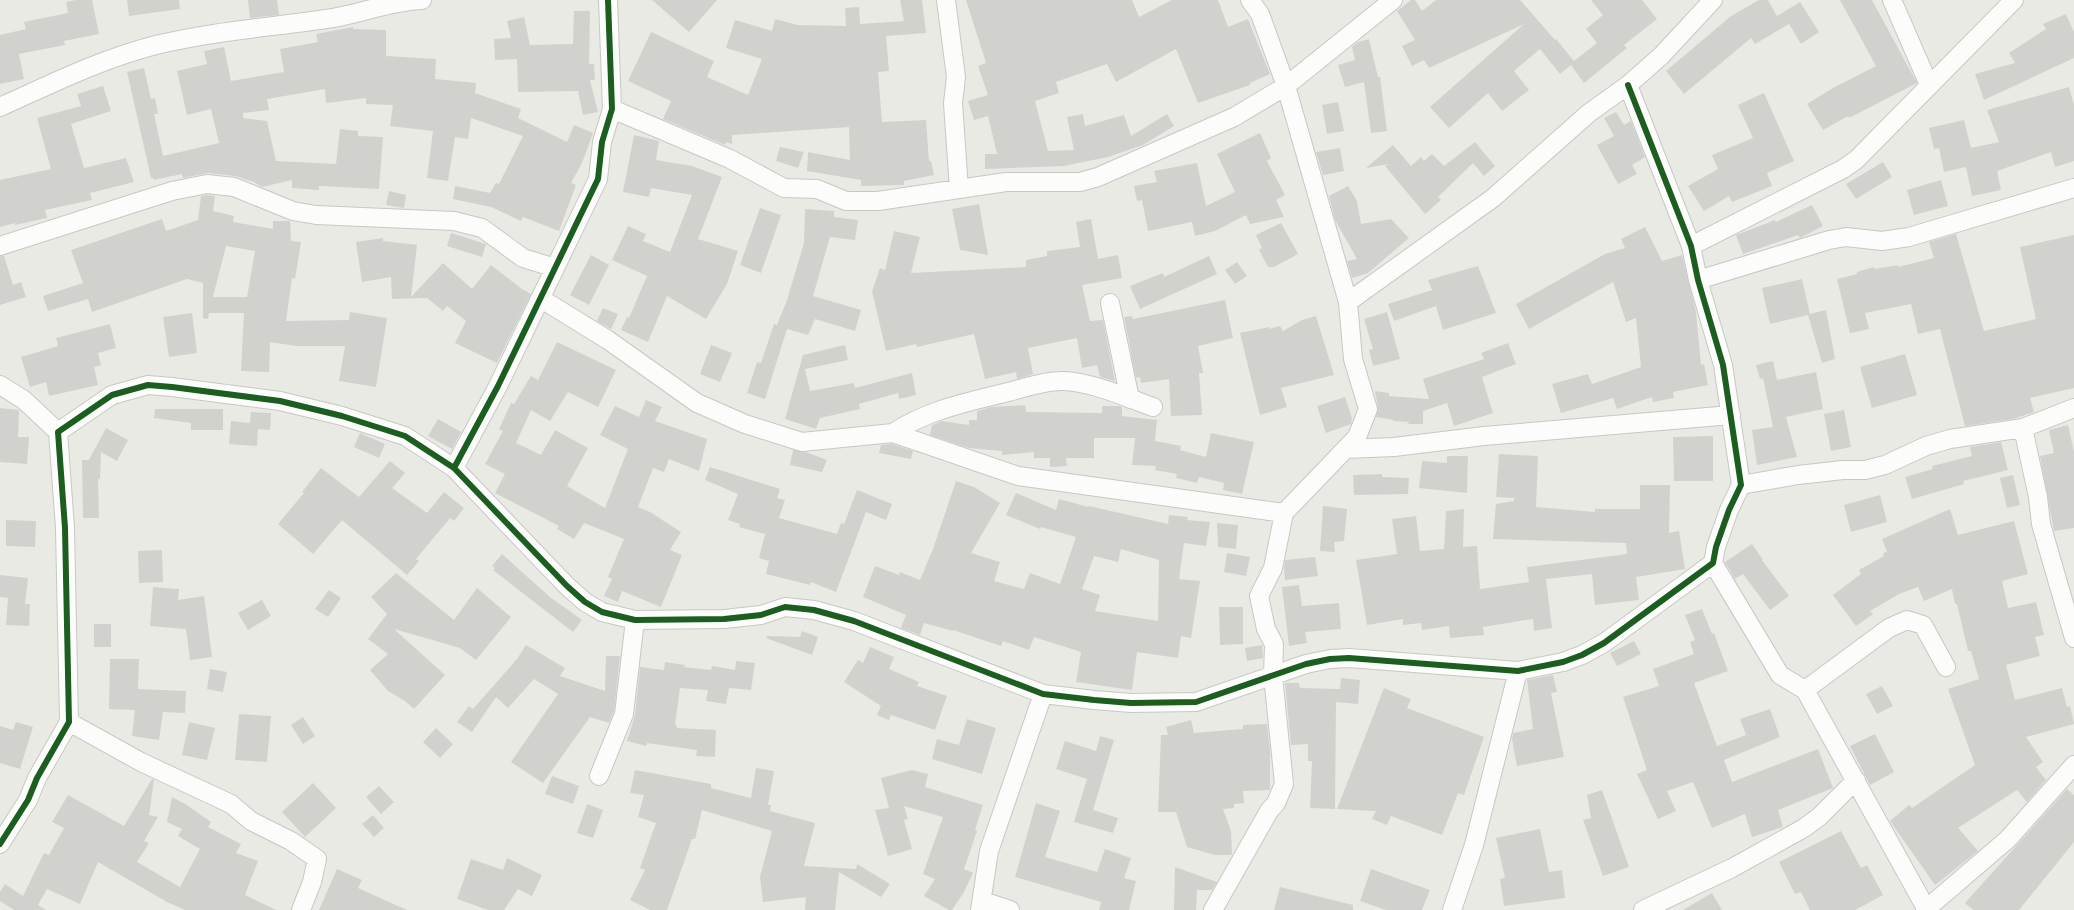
<svg xmlns="http://www.w3.org/2000/svg" width="2074" height="910" viewBox="0 0 2074 910" font-family="Karla,sans-serif">
<style>
.building{fill:#d1d1ce;fill-rule:evenodd}
.lines{fill:none;stroke-linecap:round;stroke-linejoin:round}
.street-casing{stroke:#c7c7c5;stroke-width:20}
.street{stroke:#fcfcfb;stroke-width:18}
.cycleway-casing{stroke:#fff;stroke-width:9}
.cycleway{stroke:#1b5e20;stroke-width:6}
</style>
<rect width="100%" height="100%" fill="#eaeae5"/>
<!-- building -->
<path class="building" d="M76,0H92L99,34L64,41L65,45L19,54L24,79L0,84V35L26,29L24,22L68,13L66,2Z
M127,0H179L180,9L129,16Z
M248,0H277L279,15L250,18Z
M652,0H717L689,32Z
M900,0H922L926,33L886,36L889,71L878,72L882,122L926,120L929,161H931L934,175L904,181V185L861,186V180L807,171L808,152L850,160L849,127L732,135V144L726,142L725,145L663,119L671,101L628,81L651,32L714,61L707,77L748,95L762,59L726,48L735,20L772,31L775,19L798,25L846,26L845,8L859,7L860,24L904,21Z
M966,0H1132L1139,17L1172,0H1218L1228,27L1248,19L1270,74L1250,83V85L1198,103L1176,49L1116,82L1107,64L1056,82L1059,93L1035,101L1048,151L1074,150L1067,117L1083,114L1085,126L1124,115L1131,136L1167,114L1174,126L1143,145L1108,157L1064,166L985,169V154H997L988,116L974,120L968,101L988,95L978,66L986,63Z
M1411,0H1415L1422,11L1436,0H1520L1555,40L1556,39L1574,61L1597,43L1586,29L1603,15L1591,0H1642L1657,19L1624,45L1627,48L1584,83L1571,65L1560,74L1540,49L1514,71L1529,90L1502,111L1488,93L1449,128L1430,107L1524,24L1429,68L1424,60L1412,66L1402,46L1415,40L1397,11Z
M1759,0H1768L1777,16L1800,2L1819,32L1801,44L1789,24L1755,44L1751,38L1684,94L1666,71L1731,16Z
M1840,0H1872L1917,83L1849,118L1848,116L1823,130L1807,104L1833,88L1876,66Z
M574,11H590L589,64H594L595,80H590L598,112L583,115L578,91L518,92L517,59L495,60L494,39L511,38L507,21L524,17L530,45L573,44Z
M2066,14L2074,32V58L1984,100L1975,74L2015,63L2009,53L2046,29L2043,24Z
M353,27V29L386,30V56L436,59L435,79L476,83L475,93L521,109L518,118L567,142L574,125L593,133L582,163L571,183L576,185L559,231L523,217L521,221L491,207L453,199L455,186L490,193L496,183L499,184L523,136L471,118L468,139L455,137L448,181L427,178L433,131L390,126L393,105L366,104V98L326,103L325,89L267,99L269,110L243,113V118L267,121L276,161L336,164L340,129L358,131V136L383,137L379,189L319,186V190L292,188V180L262,187L254,182L235,176L208,173L183,178L182,174L154,180L153,178H151L127,72L144,68L151,99L155,98L158,114H154L163,156L219,143L211,109L187,115L177,71L207,64L204,51L224,47L231,81L284,72L280,49L318,42L316,34Z
M1369,39L1378,77H1380L1387,131L1371,133L1364,82L1345,87L1338,65L1355,60L1352,47L1358,42Z
M103,86L111,111L71,124L84,168L126,158L134,182L90,193L92,200L45,210L47,218L15,225V223L0,227V180L51,169L37,118L81,106L77,94Z
M2069,87L2074,105V161L2055,167L2051,152L1997,171L2001,190L1972,196L1966,167L1944,172L1939,148L1934,149L1929,128L1964,120L1971,148L1999,142L1987,110Z
M1764,93L1794,161L1767,173L1772,186L1732,202L1729,196L1704,211L1688,186L1718,169L1712,155L1753,138L1738,105Z
M1338,102L1344,131L1327,134L1322,105Z
M1616,112L1624,125L1631,121L1645,157L1632,165L1637,174L1618,184L1597,145L1614,136L1604,118Z
M1260,133L1271,158L1267,161L1285,195L1276,200L1284,217L1250,224L1246,215L1215,231L1195,236L1192,222L1148,231L1142,200L1137,201L1134,186L1157,182L1154,171L1197,163L1206,206L1235,192L1217,154Z
M634,135L659,141L656,160L692,166L722,177L698,239L738,251L727,284L706,319L667,296L648,342L621,330L627,317L629,318L647,276L612,260L628,226L646,234L643,241L670,252L692,195L651,188L649,197L623,192Z
M1475,142L1495,166L1484,176L1473,163L1438,197L1441,200L1425,214L1385,166L1389,164L1366,168L1393,145L1411,166L1421,157L1424,161L1432,154L1444,166Z
M780,147L804,152L798,168L776,161Z
M1340,148L1344,171L1323,175L1316,152Z
M1883,162L1892,177L1856,199L1846,184Z
M1941,180L1948,206L1914,215L1907,190Z
M1348,186L1357,201L1361,224L1391,219L1409,238L1368,273L1352,278L1347,261L1357,259L1335,220L1329,196Z
M389,191L406,195L404,208L386,205Z
M207,195L215,196L213,211L234,216L233,222L273,229V221H290L291,241L301,242L295,279L292,278L286,321L349,320L350,312L387,318L376,387L339,381L345,346H296L270,342L269,372L241,371L244,313H209L208,319L203,318V283L187,279L92,312L88,299L48,311L43,296L83,283L71,250L162,219L166,231L198,220L201,196ZM226,246L255,251L247,297H213Z
M979,204L988,255L960,250L952,209Z
M1812,205L1823,226L1800,238L1798,235L1743,254L1736,235L1775,220L1776,222Z
M760,208L781,215L761,273L740,265Z
M805,209L834,211V217L858,220L855,240L830,237L813,296L861,310L855,331L815,319L808,335L787,329L765,399L747,393L757,362L761,363L774,324L777,325L787,300L804,243Z
M1091,219L1098,259L1118,255L1122,278L1082,285L1090,321L1103,320L1115,381L1100,377L1097,365L1082,368L1077,338L1028,348L1033,374L1017,379L1016,372L985,379L974,334L917,347L916,344L886,351L872,291L880,268L885,270L894,231L920,237L911,273L1026,267V260L1047,256V251L1080,247L1076,222Z
M1281,223L1298,254L1274,267H1268L1259,250L1262,248L1256,235Z
M1645,227L1662,261L1682,255L1696,312L1701,365L1704,364L1708,385L1673,392L1674,398L1653,402L1652,397L1617,409L1613,398L1561,413L1552,384L1588,374L1592,384L1641,367L1636,318L1626,322L1613,282L1529,329L1516,304L1605,254L1625,248L1621,239Z
M451,233L486,244L482,257L447,246Z
M1956,234L1984,331L2036,319L2020,247L2074,235V388L2030,398L2034,412L2013,419L1965,426L1940,329L1918,334L1911,304L1865,313L1869,329L1850,333L1837,279L1857,274V272L1874,267V269L1898,265V267L1934,258L1929,242Z
M383,238V241L417,245L411,297L443,263L472,289L491,265L522,289L531,294L497,363L455,343L466,321L447,306L443,311L427,298L392,299L391,277L362,282L356,242Z
M591,255L609,265L589,305L570,295Z
M0,256H4L13,285L21,282L26,297L0,305Z
M1209,256L1217,274L1140,309L1130,286L1163,273L1164,277Z
M1237,262L1247,276L1235,284L1225,270Z
M1478,266L1496,313L1443,330L1436,306L1394,321L1388,304L1432,290L1428,280Z
M1802,279L1810,314L1826,310L1835,359L1822,363L1808,315L1770,324L1762,288Z
M1225,300L1233,338L1198,346L1203,373H1199L1202,415L1171,416L1169,379L1141,383L1140,377L1136,378L1124,317L1132,316L1133,319Z
M603,308L618,314L611,329L597,321Z
M1387,312L1400,359L1373,366L1369,350L1373,349L1364,319Z
M192,313L197,353L169,357L163,317Z
M1316,316L1334,375L1281,388L1287,407L1260,415L1240,333L1269,327V329L1280,326L1283,331L1302,320Z
M110,324L116,348L98,353L101,365L94,367L98,385L49,396L46,382L30,387L21,357L58,346L56,338Z
M557,342L616,370L598,407L568,392L550,421L531,410L516,443L541,455L555,430L588,448L567,486L605,508L628,449L600,435L615,406L639,417L646,400L662,407L655,421L707,439L699,471L669,459L664,472L653,468L638,507L650,512L681,532L670,550L682,555L661,607L622,591L618,602L604,596L612,579L608,577L624,539L584,523L574,539L557,529L559,526L495,493L505,474L485,464L503,431L499,429L511,403L514,404L531,376L538,380Z
M1508,343L1516,364L1482,377L1493,413L1454,426L1447,403L1423,411V424H1408L1409,422L1393,421V420L1376,417L1378,407L1375,391L1389,393V396L1429,399L1423,379L1484,359L1481,353Z
M711,345L732,353L720,382L700,374Z
M845,345L848,360L805,369L810,391L854,383L855,388L912,373L916,395L899,399L898,393L859,404L860,409L820,418L816,429L785,419L803,355Z
M1905,354L1917,395L1872,408L1860,367Z
M1773,361L1777,380L1816,372L1823,409L1786,417L1797,457L1757,465L1752,430L1773,427L1763,378L1760,379L1756,365Z
M1345,397L1352,418L1351,424L1326,433L1317,406Z
M1025,405L1026,412L1102,413V406H1120L1122,407V416L1157,420L1155,441L1181,446L1180,450L1206,457L1211,433L1254,442L1242,494L1223,490L1224,483L1199,477L1197,483L1176,478L1177,474L1155,470L1156,466L1132,465L1135,438H1094V458H1066L1067,466L1050,467V458H1034V452L1002,455V451L969,448L930,435L932,425L942,421L969,425V420H977V411L991,407Z
M0,408L19,410L18,437H29L27,464L0,462Z
M155,409H223V430H191V423L154,418Z
M1844,410L1851,447L1831,451L1824,414Z
M251,412L271,413L270,430L258,429L257,446L229,444L231,421L250,423Z
M438,419L461,432L452,449L428,436Z
M2068,425L2074,452V528L2054,531L2040,456L2054,453L2049,430Z
M106,428L128,440L117,461L101,452L100,479H98L99,518H83L82,460H89Z
M360,433L385,444L379,458L354,447Z
M1713,436V481H1674L1673,437Z
M2001,442L2008,470L1963,481L1964,484L1912,499L1905,477L1933,469L1932,466L1972,456L1970,447Z
M892,444L913,451L911,459L879,453L881,445Z
M793,450L806,452L827,460L822,472L790,465Z
M1499,454L1538,456L1536,507L1595,512V509H1640V485H1670L1669,533L1679,531L1685,569L1636,577L1639,600L1595,605L1592,574L1546,579L1552,628L1534,631L1533,619L1483,627L1484,635L1450,638L1449,626L1422,630L1421,623L1403,625V619L1367,625L1356,560L1397,554L1392,519L1416,516L1420,551L1444,549L1446,511L1464,509L1463,547L1477,546L1480,589L1529,582L1527,567L1627,554L1626,543L1493,539L1496,504L1514,501V498L1496,497Z
M1447,456H1468L1467,493L1419,488L1422,461L1447,463Z
M390,461L405,473L392,488L427,513L444,492L464,508L454,521L450,518L416,559L419,561L407,575L342,520L313,554L278,524L304,493L302,492L321,468L359,497Z
M710,467L780,489L777,498L785,500L779,518L837,534L841,523L844,524L857,490L892,504L886,520L866,512L836,592L811,582L810,585L766,574L769,561L759,558L765,534L739,527L740,524L728,520L738,494L705,480Z
M1382,474V477L1409,478L1408,494L1354,495L1353,475Z
M2013,475L2020,505L2007,508L2000,478Z
M956,481L974,487L1000,503L971,553L1000,562L994,581L1024,589L1030,573L1060,584L1076,537L1041,527L1040,529L1006,515L1016,493L1056,510L1059,499L1088,507L1089,506L1168,524L1169,515L1188,517L1187,520L1210,522L1206,546L1184,543L1179,579L1200,581L1191,638L1181,636L1178,658L1137,652L1132,690L1076,682L1081,652L1034,637L1029,650L1003,641L1001,646L953,630V631L924,623L920,635L901,628L906,615L863,597L875,566L899,575L900,572L920,580L933,549ZM1121,549L1159,560L1158,621L1095,611L1100,595L1082,589L1094,556L1118,562Z
M1880,495L1887,522L1851,532L1844,505Z
M1323,506L1347,509L1344,541L1334,542L1335,552L1320,551Z
M1950,509L1958,535L2014,521L2028,574L2002,581L2008,608L2036,602L2044,635L2035,637L2040,656L2006,665L2015,700L2062,688L2067,707L2070,706L2074,724L2026,737L2043,762L2036,767L2046,780L2027,802L2017,790L1958,828L1978,851L1935,885L1890,821L1909,805L1912,808L1975,765L1948,689L1979,679L1971,651H1968L1957,604H1955L1952,589L1924,601L1918,587L1899,594L1870,611L1873,614L1856,626L1833,595L1861,574L1859,570L1884,556L1883,553L1887,552L1882,539Z
M6,520L36,521L35,547L6,546Z
M1217,523L1238,525L1236,549L1218,547Z
M1752,544L1763,560H1762L1789,596L1770,610L1743,574L1735,579L1725,562Z
M162,550L163,582L139,583L138,551Z
M1227,553L1250,557L1246,576L1224,572Z
M502,554L550,597L582,620L573,632L493,570L495,568L492,566Z
M1315,557L1318,576L1285,580L1284,568L1285,560Z
M396,573L454,620L477,588L511,617L476,660L460,648L394,629L445,675L414,709L405,701L388,691L370,670L388,654L368,639L387,614L371,597Z
M0,575L28,578L25,604H30L29,626L6,625L8,598L0,597Z
M1299,585L1302,606L1339,603L1341,629L1305,632L1307,643L1289,646L1282,587Z
M153,587L179,589L178,600L204,596L212,657L190,660L186,629L150,626Z
M329,590L341,598L328,617L315,609Z
M262,600L271,616L248,630L238,613Z
M1219,607H1243V644L1220,645Z
M1702,609L1712,634L1714,633L1728,671L1694,683L1717,746L1746,735L1740,719L1770,709L1780,737L1724,760L1732,782L1818,749L1833,788L1778,810L1783,827L1752,837L1745,814L1712,828L1693,782L1667,791L1676,811L1658,819L1637,774L1647,770L1623,697L1659,686L1653,669L1694,654L1690,642L1695,640L1685,615Z
M94,624H111V647H94Z
M802,631L818,637L812,655L766,638L767,636L800,637Z
M1634,641L1641,654L1617,666L1610,653Z
M526,645L565,668L560,676L605,691L606,656H620L614,711L609,723L590,717L543,783L511,762L558,694L534,679L508,708L496,697L472,732L457,722L469,706L473,709L517,659Z
M1262,645L1263,658L1247,661L1245,648Z
M870,647L894,657L889,669L919,682L917,686L947,696L935,730L891,715L889,720L877,715L881,706L844,682L858,660L863,663Z
M110,659H139L138,689L186,691L185,713L163,712L159,740L132,736L135,710L109,709Z
M736,661L755,663L751,690L729,688L726,704L706,701L708,690L680,688L675,725L677,726V728L716,730L715,757L696,756L697,750L647,743L646,746L627,741L635,715L640,667L664,670L665,662L685,665L684,667L711,670L712,666L735,670Z
M210,669L227,672L223,692L207,689Z
M1553,675L1557,692L1551,693L1564,757L1517,766L1512,739L1513,733L1533,729L1527,680Z
M1341,678L1360,680L1358,704L1336,702L1335,809L1310,808L1312,761H1308V744L1291,745L1285,683H1299L1300,688L1340,689Z
M1882,686L1893,706L1877,714L1866,694Z
M1384,688L1411,699L1407,708L1484,737L1464,795L1458,793L1442,835L1391,816L1387,825L1372,819L1376,811L1337,809Z
M239,714L271,716L267,762L235,760Z
M303,717L315,736L303,744L291,725Z
M967,719L996,728L982,774L932,759L937,739L959,745Z
M1191,720L1194,733L1243,729V725L1267,724L1270,750V790L1243,791L1244,803L1234,804V808L1223,809L1231,831L1232,855H1215L1187,847L1176,812H1158L1161,735H1168L1166,727Z
M16,722L33,727L20,769L0,763V726L13,730Z
M189,722L215,728L207,760L182,755Z
M436,728L453,744L440,758L423,742Z
M1875,734L1894,772L1870,785L1850,746Z
M1100,736L1114,740L1093,810L1118,818L1113,833L1074,822L1087,779L1056,769L1065,741L1096,751Z
M756,768L774,771L768,805H771L770,811L815,823L804,866L856,869L857,864L890,884L881,897L839,872L835,910H805L806,897L763,902L760,877L772,831L702,810L695,839H692L667,910H650L630,900L645,870L640,868L656,823L638,817L644,795L630,793L635,770L711,784V788L751,798Z
M912,770L928,774L925,787L983,805L975,830L977,831L964,869L973,873L964,892L952,910H949L924,896L935,879L923,874L943,817L904,806L908,819L904,820L912,849L888,856L875,810L889,808L881,778Z
M552,776L579,786L573,804L545,794Z
M152,779L154,780L149,815L158,817L144,841L149,843L137,862L180,887L200,849L178,836L182,829L167,822L172,797L187,805L211,822L208,827L241,844L236,853L258,861L245,895L276,910H185L167,902L98,862L80,904L47,889L38,905L46,910H14L0,901V892L5,884L23,896L44,853L49,855L64,828L52,822L68,795L124,826Z
M313,783L336,808L305,837L282,812Z
M379,786L394,802L381,814L366,797Z
M2067,789L2074,795V842L2019,910H1973L1965,903Z
M1602,790L1629,867L1603,876L1583,820L1591,818L1587,795Z
M1036,803L1060,811L1045,857L1097,872L1105,849L1131,858L1124,878L1136,881L1129,910H1099L1101,902L1015,877Z
M587,804L603,810L593,838L577,833Z
M373,815L384,828L374,837L362,824Z
M1540,829L1549,872L1562,870L1565,898L1504,906L1500,879L1505,878L1496,838Z
M1841,831L1861,868L1867,865L1883,895L1855,910H1810L1801,892L1795,894L1779,862Z
M507,858L542,875L532,896L518,889L504,910H488L457,899L471,859L503,870Z
M1175,867L1217,882L1212,890H1197L1196,910H1174Z
M337,869L362,880L358,888L407,910H319Z
M1371,869L1430,890L1422,910H1386L1360,901Z
M1280,887L1353,905V910H1274Z
M1712,893L1722,910H1683Z"/>
<g class="lines">
<!-- street casing -->
<g class="street-casing">
<path id="street" d="M946,0L956,77L953,103L959,189
M1892,0L1929,85
M0,107C51,84 101,59 156,45C213,31 274,27 333,18C363,13 391,1 422,0
M612,109L730,159L784,188L817,189L846,201H878L1006,182H1080L1098,177L1234,117L1286,86L1393,0
M0,246L172,191L207,184L234,187L293,211L316,215L454,221L482,228L523,258L555,268
M1691,246L1843,169L1856,160L2014,0
M1698,280L1829,240L1846,237L1882,241L1909,237L2074,188
M539,300L548,303L608,340L697,403L745,424L802,442L893,433L1018,476L1284,513
M1348,302L1493,198L1589,113L1628,85L1661,56L1713,0
M1110,303L1130,399
M0,385L24,400L58,432
M2023,428L2038,497L2041,524L2074,638
M893,433C927,410 968,402 1008,392C1025,388 1043,381 1061,381C1086,380 1129,398 1153,407
M1345,449L1394,447L1484,436L1731,415
M454,468L567,586L585,602L602,612L635,620L724,619L761,615L785,607L814,610L854,621L1043,694L1094,700L1131,703L1196,702L1306,664L1330,659L1349,658L1518,671L1563,662L1582,655L1604,643L1713,563L1716,547L1729,510L1741,485L1723,365L1698,280L1691,246L1628,85
M1741,485L1798,475L1843,470H1865L1885,465L1926,446L1950,439L2023,428L2074,408
M1713,563L1780,675L1805,690L1927,910
M1805,690L1889,628L1907,620L1923,625L1946,667
M69,722L141,762L231,804L251,821L291,841L317,859L312,882L301,910
M599,776L624,714L635,620
M0,844L28,800L37,778L69,722L65,528L58,432L112,395L148,385L172,387L280,401L342,416L405,436L454,468L498,386L598,179L602,142L612,109L608,0
M983,901L1010,910
M980,910L989,851L1043,694
M1213,910L1269,811L1276,803L1284,784L1273,676L1274,644L1266,629L1259,596L1273,568L1284,513L1357,437L1368,409L1353,359L1348,302L1286,86L1260,14L1250,0
M1452,910L1474,845L1518,671
M1643,910L1732,868L1804,828L1819,817L1856,780
M1925,910L2008,839L2074,765"/>
</g>
<!-- street -->
<use href="#street" class="street"/>
<!-- cycleway casing -->
<g class="cycleway-casing">
<path id="cycleway" d="M454,468L567,586L585,602L602,612L635,620L724,619L761,615L785,607L814,610L854,621L1043,694L1094,700L1131,703L1196,702L1306,664L1330,659L1349,658L1518,671L1563,662L1582,655L1604,643L1713,563L1716,547L1729,510L1741,485L1723,365L1698,280L1691,246L1628,85
M0,844L28,800L37,778L69,722L65,528L58,432L112,395L148,385L172,387L280,401L342,416L405,436L454,468L498,386L598,179L602,142L612,109L608,0"/>
</g>
<!-- cycleway -->
<use href="#cycleway" class="cycleway"/>
</g>
</svg>
